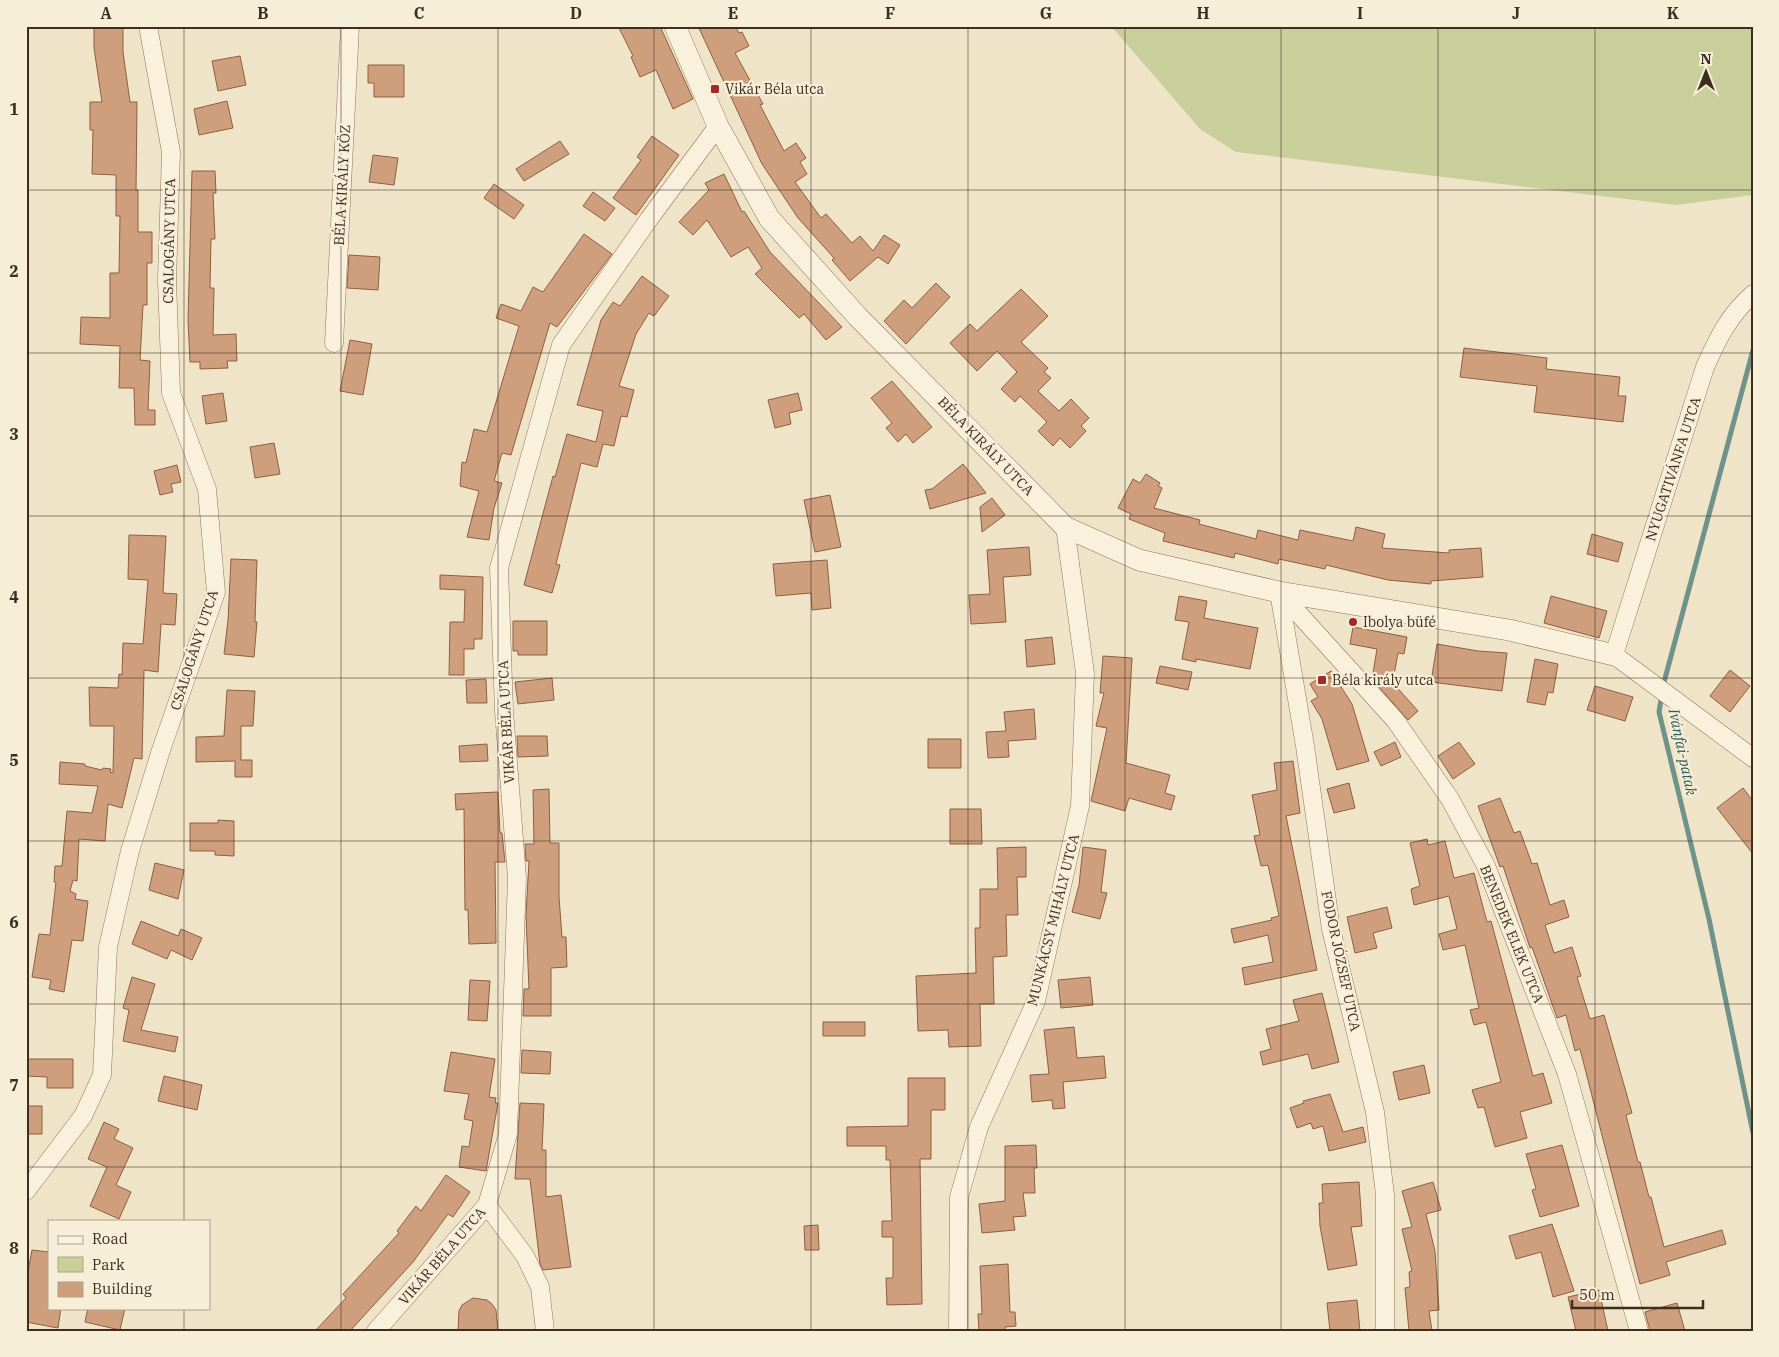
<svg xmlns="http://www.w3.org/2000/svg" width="1779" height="1357" viewBox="0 0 1779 1357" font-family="'IBM Plex Serif',serif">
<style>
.green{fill:#c9cf9b}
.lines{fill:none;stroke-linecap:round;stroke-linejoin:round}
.stream{stroke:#6f938a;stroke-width:5}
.building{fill:#cf9f7d;stroke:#8d5f41}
.minor-casing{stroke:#8d765c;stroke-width:19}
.tertiary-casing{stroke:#8d765c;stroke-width:22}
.minor{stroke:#faf1dc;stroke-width:18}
.tertiary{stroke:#faf1dc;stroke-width:21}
.grid{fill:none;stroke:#3d2e20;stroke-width:1;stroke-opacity:0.55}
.poi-dot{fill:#9e2a2b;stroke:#f7eed8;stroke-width:2}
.labels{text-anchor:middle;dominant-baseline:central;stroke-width:4.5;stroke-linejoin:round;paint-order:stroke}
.poi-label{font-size:14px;fill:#3d2e20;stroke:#f7eed8;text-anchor:start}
.street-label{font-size:14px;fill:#3d2e20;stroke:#f7eed8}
.water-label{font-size:15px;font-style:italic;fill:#2f5d5a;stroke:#f7eed8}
.neatline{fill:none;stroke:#3d2e20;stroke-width:2}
.grid-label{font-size:16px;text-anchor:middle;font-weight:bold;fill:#3d2e20}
</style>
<rect width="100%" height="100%" fill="#f0e4c8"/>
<!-- green -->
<path class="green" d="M1111,26H1753V195L1676,205L1236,152L1200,129Z"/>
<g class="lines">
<!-- stream -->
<path class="stream" d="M1663,686L1753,350
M1662,694L1659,712L1709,919L1753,1133"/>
</g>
<!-- building -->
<path class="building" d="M94,26H123V52L130,102H137L136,190H138V232H152V263H147V305H143L140,360L150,361L148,410H155V425H135L134,388H119L120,346L80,344L81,317L110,318V273H119L120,216H116V175L92,174L93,130H90V102H102L94,48Z
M618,26H660L693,99L673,109L656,70L640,77L631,57L633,56Z
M698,26H735L739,33L742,32L749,46L735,53L763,104L760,105L784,151L796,143L806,158L800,162L807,174L795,182L821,218L826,214L852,243L860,236L873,251L884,235L900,245L888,264L878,257L850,281L832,260L834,258L798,218L762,164Z
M240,56L246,85L218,91L212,61Z
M368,65H404V97H374V83H368Z
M227,101L233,128L199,135L194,109Z
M652,136L679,155L636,215L613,198L641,160L637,157Z
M560,141L569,154L524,181L516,169Z
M373,155L398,158L394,185L369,182Z
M192,171H215L216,193H213L215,239H211L210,288H214L213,335L236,334L237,361H227L228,368L200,369V362H190L188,320Z
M724,174L742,212L744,211L770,252L842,327L826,340L804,314L799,318L755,274L762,268L748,247L731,257L707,220L693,235L679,222L709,190L705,183Z
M494,184L524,205L514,219L484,198Z
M593,192L615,208L605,221L583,206Z
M584,234L612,254L557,327L550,323L511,455L502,453L494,481L502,483L494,508L489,540L467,537L479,491L460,486L462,462L466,463L474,429L487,432L519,326L496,318L501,304L521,311L533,287L543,292Z
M349,255L380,257L378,290L347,288Z
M642,276L669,296L654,316L649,313L636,334L619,386L634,390L627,417L621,416L614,446L603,444L597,467L581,463L556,564L560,565L552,593L524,585L553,476L555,477L567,434L596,442L603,411L577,405L601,320L613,302L620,306Z
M936,283L950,297L906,344L884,321L904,300L912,308Z
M1021,289L1048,316L1021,342L1048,368L1044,372L1051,378L1038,391L1059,411L1071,399L1089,418L1081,426L1086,431L1070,448L1060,438L1053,446L1038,431L1047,422L1020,396L1015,402L1001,389L1017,372L997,351L977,371L950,343L970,324L977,331Z
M350,340L372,344L363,395L340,391Z
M1464,348L1547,358L1546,369L1620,377L1618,396H1626L1623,422L1534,412L1537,386L1460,377Z
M892,381L932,427L913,443L906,434L898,442L886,428L892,423L871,398Z
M223,393L227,421L206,424L202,396Z
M798,393L802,410L789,413L791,424L775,428L768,400Z
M274,443L280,474L255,478L250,447Z
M963,464L986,493L930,509L925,490L932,489Z
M177,465L181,482L171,484L173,492L160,495L154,471Z
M1146,474L1160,483L1158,486L1162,488L1154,508L1200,520L1199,524L1256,539L1258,530L1298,540L1300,530L1353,541L1356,527L1385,534L1382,548L1449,553V550L1481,548L1483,577L1431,581V584L1388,580L1326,565L1325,569L1279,559L1278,564L1235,553L1234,558L1163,541L1165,533L1129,519L1131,514L1118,508L1133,479L1140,483Z
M830,495L841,547L815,552L804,500Z
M992,498L1005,515L982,532L980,507Z
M1592,534L1623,543L1618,562L1587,554Z
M129,535L166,536L163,593L177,594L175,625L161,624L158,672L144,670L142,759L134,758L122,808L108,804L105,841L79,839L77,881L73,880L70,891L76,894L75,899L88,901L83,941L72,940L64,992L49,989L51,980L32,977L39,934L50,935L56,882H54L55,866H62L67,811L92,813L98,786L59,784L60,762L85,764V766L102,770L103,768L111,769L110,772L113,773L114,726H90L89,687L118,688L119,674L122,675L123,643L143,644L148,580L128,579Z
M1029,547L1031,575L1003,577L1006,622L971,624L969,595L990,594L987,550Z
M231,559L257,560L255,622H257L254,657L224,654L228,620Z
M827,560L831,608L812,610L811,593L776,596L773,564Z
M440,575L483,577L482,639H474V649H464V675H449L450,622H464L465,590L440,589Z
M1179,596L1207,601L1204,618L1258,628L1250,669L1196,659V662L1182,659L1189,622L1175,620Z
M1551,596L1607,611L1599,638L1544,623Z
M513,621H547V655H518V651H513Z
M1353,627L1407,637L1404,654L1398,653L1394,675L1385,674L1418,711L1408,720L1372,679L1377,649L1350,644Z
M1052,637L1055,664L1027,667L1025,640Z
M1437,644L1478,651L1507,653L1502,691L1431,682Z
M1103,656L1132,658L1126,763L1170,775L1165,793L1175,796L1171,810L1129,798L1125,811L1091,801L1107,728L1096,726L1104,693H1100Z
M1535,659L1558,664L1553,693L1548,692L1545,705L1527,702Z
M1160,666L1192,672L1188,690L1156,683Z
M1730,670L1750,686L1730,712L1710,696Z
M1331,671L1352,704L1369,761L1337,770L1322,719L1311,701L1318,697L1310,684Z
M552,678L554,700L518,704L515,682Z
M486,679L487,703H467L466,680Z
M1595,686L1633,697L1625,721L1587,710Z
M227,690L255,691L253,726H241V760H252V777H235V761L196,762V737L224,736Z
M1034,709L1036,739L1008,741L1009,757L988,758L986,732L1006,731L1004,712Z
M517,736H547L548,756L518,757Z
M928,739H961V768H928Z
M1395,742L1401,757L1381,766L1374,752Z
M1459,742L1475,764L1453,779L1438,756Z
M487,744L488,761L460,762L459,746Z
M1293,761L1300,813L1286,816L1317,970L1245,985L1242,968L1273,962L1268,935L1234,943L1231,929L1272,920L1271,918L1279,916L1268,865L1261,866L1254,836L1260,835L1252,795L1277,790L1274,763Z
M1349,783L1355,808L1334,813L1327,789Z
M1743,788L1753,801V854L1717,808Z
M549,789L550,843H559V897L562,937H566L567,967L551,968V1016H523L524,989H529L526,915L529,861H526L525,844H534L533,790Z
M498,792L500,833H502L505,862H495L496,943L469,944L468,910H465L464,809L456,810L455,794Z
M1500,798L1514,833L1520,831L1532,864L1537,863L1550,905L1564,900L1569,917L1545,925L1554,953L1572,947L1581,976L1577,977L1590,1019L1604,1015L1632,1113L1626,1115L1638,1162H1640L1649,1197H1651L1664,1247L1722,1230L1726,1244L1666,1262L1670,1275L1640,1284L1580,1049L1575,1051L1566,1015L1557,1018L1532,947L1530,948L1503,866L1500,867L1478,806Z
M950,809H981L982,844H950Z
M218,820L234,821V856L215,855V851H190V823H218Z
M1427,839L1428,845L1445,841L1454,878L1474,873L1487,922L1491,921L1533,1076L1543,1073L1552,1103L1520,1112L1527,1138L1495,1147L1484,1107L1478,1108L1472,1090L1501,1082L1486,1022L1474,1025L1470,1010L1479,1008L1465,945L1443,950L1439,934L1457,929L1449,896L1414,905L1411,889L1420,886L1410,843Z
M1026,847V877H1017L1018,915H1006L1007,956L993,957L994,1004H980L981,1046L949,1047L948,1030L918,1031L916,976L976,973L975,928H980V889H998L997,848Z
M1083,847L1106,850L1101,892L1107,893L1100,919L1072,912L1079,885Z
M155,863L184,870L178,899L149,890Z
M1387,907L1392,928L1373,933L1377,948L1355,953L1347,917Z
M141,921L178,936L181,929L202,938L192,960L171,950L167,959L132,944Z
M132,977L155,984L141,1030L178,1037L175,1052L123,1041L129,1010L123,1008Z
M1090,977L1093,1005L1061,1008L1058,980Z
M470,980L490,981L487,1021L468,1020Z
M1322,993L1339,1062L1312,1069L1308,1054L1263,1065L1260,1052L1271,1049L1266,1029L1299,1021L1293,1000Z
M823,1022H865V1036H823Z
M1074,1027L1077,1058L1104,1056L1106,1078L1063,1082L1065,1108L1053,1109L1052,1100L1032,1102L1030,1075L1049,1074L1044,1030Z
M522,1050L551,1052L550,1074L521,1073Z
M451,1052L495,1059L489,1097L496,1098L495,1103H498L486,1171L459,1167L462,1146L469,1147L473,1121L464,1119L469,1094L444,1091Z
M26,1059H73V1088H47V1077L26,1076Z
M1424,1065L1430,1093L1399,1100L1393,1072Z
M164,1076L202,1085L197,1110L158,1101Z
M908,1078H945V1110H931V1159H920L922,1304L887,1305L886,1278H893V1237H882V1221H892L890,1160H886V1146H847V1127L908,1126Z
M1330,1094L1343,1132L1363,1127L1366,1142L1329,1151L1323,1126L1313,1129L1311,1123L1297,1128L1290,1108L1304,1103L1303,1101Z
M520,1103L544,1104L542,1150H546V1197L561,1195L571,1267L543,1270L540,1264L530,1179H515Z
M26,1106H42V1134H26Z
M104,1122L119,1129L114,1139L133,1148L116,1185L131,1192L119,1219L90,1206L107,1167L88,1159Z
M1036,1145L1037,1168H1034L1035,1193H1023L1026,1216L1013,1217L1015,1230L982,1233L979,1204L1005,1201V1146Z
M1562,1145L1579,1206L1540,1217L1532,1190L1536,1189L1526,1154Z
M446,1175L470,1192L453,1217L448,1214L413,1262L350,1331H315L346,1298L343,1294L399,1233L397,1231L416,1206L421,1211Z
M1359,1182L1362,1226L1351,1227L1357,1265L1328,1270L1320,1226L1319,1203H1323L1322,1184Z
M1433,1182L1441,1210L1426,1214L1435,1251L1439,1310L1429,1311L1432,1331H1409L1405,1288L1410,1287L1409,1272L1412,1271L1402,1229L1412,1227L1402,1191Z
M1552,1224L1574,1291L1553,1297L1541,1252L1516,1259L1509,1236Z
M818,1225L819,1250H805L804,1226Z
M32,1250L49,1252V1308H61L58,1328L26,1322L28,1282H26Z
M1008,1264L1010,1312H1015L1016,1326L1005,1327V1331H979L978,1314H982L980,1266Z
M1599,1290L1608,1331H1576L1568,1297Z
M473,1298L487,1300L492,1304L496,1310L498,1331H458L459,1311L462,1305Z
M1357,1300L1360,1331H1330L1327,1303Z
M1677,1303L1685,1331H1650L1645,1312Z
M88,1308H125L120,1330L85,1322Z"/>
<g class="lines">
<!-- minor casing -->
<g class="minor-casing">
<path id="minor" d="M1753,294C1729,315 1718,338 1705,367L1614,655L1753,758
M334,343L350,26
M1279,592L1395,720L1450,799L1486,866L1567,1074L1639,1331
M1279,592L1305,746L1331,929L1375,1112L1385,1195V1331
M26,1191L83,1116L102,1075L108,947L130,851L161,750L216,592L207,489L171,393L167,280L171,152L148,26
M487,1205L525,1256L540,1287L545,1331
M376,1331L487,1205L508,1134L517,878L504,711L499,568L561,345L649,219L718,126
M958,1331L959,1197L979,1127L1036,1001L1080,806L1085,673L1065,527"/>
</g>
<!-- tertiary casing -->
<g class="tertiary-casing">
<path id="tertiary" d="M675,26L718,126L769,218L858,317L1065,527L1139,560L1279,592L1509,630L1614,655"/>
</g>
<!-- minor -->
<use href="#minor" class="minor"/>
<!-- tertiary -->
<use href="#tertiary" class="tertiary"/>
</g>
<!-- grid -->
<path class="grid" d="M184,26V1221M341,26V1331M498,26V1331M654,26V1331M811,26V1331M968,26V1331M1125,26V1331M1281,26V1331M1438,26V1331M1595,26V1331M26,190H1753M26,353H1753M26,516H1753M26,678H1753M26,841H1753M26,1004H1753M26,1167H1753M184,1308V1331"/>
<!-- markers -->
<g class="poi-dot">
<rect x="710" y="84" width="10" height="10" rx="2.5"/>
<circle cx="1353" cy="622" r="5"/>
<rect x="1317" y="675" width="10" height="10" rx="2.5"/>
</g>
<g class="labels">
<!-- poi labels -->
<g class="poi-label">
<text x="725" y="89">Vikár Béla utca</text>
<text x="1363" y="622">Ibolya büfé</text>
<text x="1332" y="680">Béla király utca</text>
</g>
<!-- street labels -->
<g class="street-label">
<text transform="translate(342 185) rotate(-87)">BÉLA KIRÁLY KÖZ</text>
<text transform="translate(169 241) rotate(-89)">CSALOGÁNY UTCA</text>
<text transform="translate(986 446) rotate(46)">BÉLA KIRÁLY UTCA</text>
<text transform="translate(1673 469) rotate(-72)">NYUGATIVÁNFA UTCA</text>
<text transform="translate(194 650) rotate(-72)">CSALOGÁNY UTCA</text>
<text transform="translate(506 722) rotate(-93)">VIKÁR BÉLA UTCA</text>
<text transform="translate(1053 920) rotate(-76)">MUNKÁCSY MIHÁLY UTCA</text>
<text transform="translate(1512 934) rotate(68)">BENEDEK ELEK UTCA</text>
<text transform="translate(1341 961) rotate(78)">FODOR JÓZSEF UTCA</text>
<text transform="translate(442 1256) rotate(-49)">VIKÁR BÉLA UTCA</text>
</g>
<!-- water labels -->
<g class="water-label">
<text transform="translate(1683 752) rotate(78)">Ivánfai-patak</text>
</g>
</g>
<!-- border -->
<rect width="1779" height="1357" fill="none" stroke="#f7eed8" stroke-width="55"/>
<!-- legend -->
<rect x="48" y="1220" width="162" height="90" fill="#f7eed8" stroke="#ada18e"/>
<rect x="58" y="1236" width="25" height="8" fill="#faf1dc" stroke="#ada18e"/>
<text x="92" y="1244" font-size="15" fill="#3d2e20">Road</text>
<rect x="58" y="1257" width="25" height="15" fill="#c9cf9b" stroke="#ada18e"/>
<text x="92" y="1270" font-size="15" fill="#3d2e20">Park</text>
<rect x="58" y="1282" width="25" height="15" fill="#cf9f7d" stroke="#ada18e"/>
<text x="92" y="1294" font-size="15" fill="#3d2e20">Building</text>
<!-- north arrow -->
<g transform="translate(1706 72)" stroke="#f7eed8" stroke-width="4" paint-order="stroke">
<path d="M0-4L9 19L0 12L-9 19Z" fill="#3d2e20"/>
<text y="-8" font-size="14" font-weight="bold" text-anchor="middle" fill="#3d2e20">N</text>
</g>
<!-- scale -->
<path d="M1572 1300v8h131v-8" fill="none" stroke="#3d2e20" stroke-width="2.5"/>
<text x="1579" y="1300" font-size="15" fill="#3d2e20" stroke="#f7eed8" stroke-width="4" paint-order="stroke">50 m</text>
<rect x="28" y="28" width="1724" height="1302" class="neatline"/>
<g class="grid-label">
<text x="106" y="19">A</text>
<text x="263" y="19">B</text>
<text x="419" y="19">C</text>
<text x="576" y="19">D</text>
<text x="733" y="19">E</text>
<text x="890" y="19">F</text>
<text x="1046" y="19">G</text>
<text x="1203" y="19">H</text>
<text x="1360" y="19">I</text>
<text x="1516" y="19">J</text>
<text x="1673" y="19">K</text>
<text x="14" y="115">1</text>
<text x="14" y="277">2</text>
<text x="14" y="440">3</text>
<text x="14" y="603">4</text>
<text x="14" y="766">5</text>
<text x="14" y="928">6</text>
<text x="14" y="1091">7</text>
<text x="14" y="1254">8</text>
</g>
</svg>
